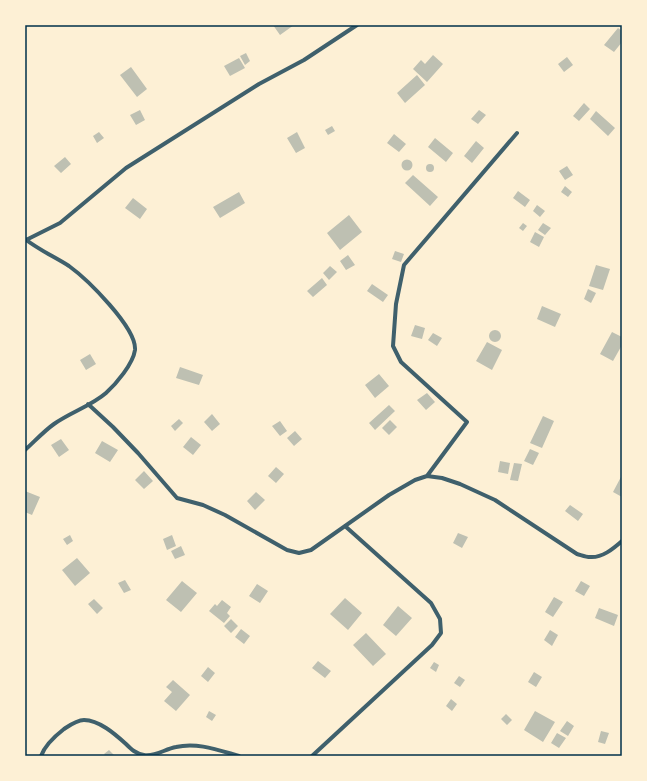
<svg xmlns="http://www.w3.org/2000/svg" width="647" height="781" viewBox="0 0 647 781" font-family="Spectral,serif">
<style>
.building{fill:#bec0b2}
.lines{fill:none;stroke-linecap:round;stroke-linejoin:round}
.minor{stroke:#3f606c;stroke-width:4}
.neatline{fill:none;stroke:#003049;stroke-width:1.5}
</style>
<rect width="100%" height="100%" fill="#fdf0d5"/>
<!-- building -->
<path class="building" d="M273,25H294L280,35Z
M618,28L622,31V42L614,52L604,45Z
M246,53L250,61L245,65L240,56Z
M433,55L443,64L427,82L413,69L421,60L425,64Z
M567,57L573,65L564,72L558,64Z
M239,58L245,68L230,76L224,66Z
M131,67L147,89L137,97L120,75Z
M417,75L425,85L405,103L397,93Z
M584,103L590,109L579,121L573,116Z
M140,110L145,120L136,125L130,115Z
M479,110L486,115L478,124L471,119Z
M596,111L615,128L608,136L590,119Z
M332,126L335,131L328,135L325,130Z
M99,132L104,138L97,143L93,136Z
M297,132L305,148L296,153L287,138Z
M394,134L406,144L399,152L387,143Z
M435,138L453,153L446,162L428,147Z
M476,141L484,148L472,163L464,156Z
M65,157L71,164L61,173L54,166Z
M401.5 165a5.5 5.5 0 1 1 11 0a5.5 5.5 0 1 1-11 0Z
M426 168a4 4 0 1 1 8 0a4 4 0 1 1-8 0Z
M567,166L573,175L565,180L559,171Z
M413,175L438,197L430,206L405,183Z
M565,186L572,192L568,197L561,192Z
M518,191L530,200L525,207L513,198Z
M239,192L245,203L220,218L213,207Z
M133,198L147,209L140,219L125,208Z
M537,205L545,211L540,217L533,211Z
M349,215L362,232L340,250L327,233Z
M523,223L527,226L523,231L519,228Z
M543,223L551,228L545,235L538,230Z
M535,232L544,237L539,247L530,242Z
M395,251L404,254L401,262L392,259Z
M348,255L355,265L346,270L340,261Z
M596,265L610,269L603,290L589,286Z
M330,266L337,272L329,280L323,273Z
M322,278L327,285L313,297L307,291Z
M372,284L388,295L383,302L367,291Z
M588,289L596,293L591,303L584,299Z
M542,306L561,314L555,327L537,319Z
M415,325L425,328L422,339L411,336Z
M489 336a6 6 0 1 1 12 0a6 6 0 1 1-12 0Z
M612,332L622,337V345L613,361L600,354Z
M433,333L442,338L437,346L428,340Z
M487,342L502,350L492,370L476,361Z
M90,354L96,364L86,370L80,360Z
M180,367L203,375L199,385L176,378Z
M379,374L389,386L375,398L365,385Z
M427,393L435,402L426,410L417,400Z
M389,405L395,411L375,430L369,423Z
M212,414L220,424L212,431L204,422Z
M543,416L554,421L542,448L530,443Z
M179,419L183,423L175,431L171,426Z
M390,420L397,427L389,435L382,428Z
M280,421L287,431L280,436L272,426Z
M295,431L302,439L294,446L287,438Z
M191,437L201,445L193,455L183,447Z
M61,439L69,450L59,457L51,445Z
M102,441L118,450L110,462L95,453Z
M530,449L539,453L533,465L524,461Z
M500,461L510,463L508,474L498,472Z
M514,463L522,464L518,481L510,480Z
M276,467L284,474L276,483L268,476Z
M144,471L153,481L144,489L135,480Z
M622,475V497L613,492Z
M25,491L40,497L32,515L25,512Z
M256,492L265,500L255,510L247,501Z
M570,505L583,514L578,521L565,511Z
M458,533L468,537L462,548L453,543Z
M70,535L73,541L67,545L63,539Z
M172,535L176,546L167,550L163,539Z
M181,546L185,555L175,559L171,551Z
M77,558L90,573L75,586L62,570Z
M125,580L131,590L124,593L118,583Z
M182,581L197,593L181,612L166,600Z
M581,581L590,586L584,596L575,591Z
M257,584L268,591L260,603L249,596Z
M554,597L563,602L553,617L545,612Z
M345,598L362,613L348,630L330,614Z
M94,599L103,608L97,614L88,604Z
M222,600L231,607L227,613L230,616L224,623L209,611L215,604L217,606Z
M398,606L412,618L396,636L383,625Z
M599,608L618,615L614,626L595,618Z
M231,619L238,626L231,633L224,626Z
M241,629L250,636L244,644L235,637Z
M550,630L558,635L552,646L544,640Z
M366,633L386,654L373,666L353,645Z
M318,661L331,671L325,678L312,668Z
M434,662L439,665L436,672L430,668Z
M208,667L215,673L208,682L201,676Z
M534,672L542,677L536,687L528,682Z
M459,676L465,680L460,687L454,683Z
M173,680L190,695L176,711L164,701L172,692L166,687Z
M451,699L457,704L452,711L446,706Z
M209,711L216,715L212,721L206,717Z
M535,711L555,722L543,742L524,730Z
M506,714L512,720L507,725L501,719Z
M567,721L574,726L568,736L560,731Z
M601,731L609,733L605,744L598,742Z
M557,733L566,738L559,748L551,743Z
M109,750L114,755L113,756H106L104,754Z"/>
<g class="lines">
<!-- minor -->
<path class="minor" d="M26,240L60,223L126,168L259,84L304,60L357,25
M88,404L113,427L138,453L177,498L203,505L225,515L287,550L299,553L311,550L389,495L415,480L427,476L442,478L460,484L495,500L577,554C581,555 586,557 590,557C602,558 613,549 622,541
M25,450C34,442 44,431 54,424C71,412 91,406 106,393C116,384 133,364 135,350C137,328 87,279 69,266C55,257 39,250 25,239
M427,476L467,422L401,362L393,346L396,304L404,265L517,133
M41,756C45,745 55,736 64,729C70,725 77,720 84,720C99,720 115,734 126,744C131,749 136,754 144,755C155,757 165,749 176,747C197,742 218,750 239,756
M312,756L432,645L441,633L440,619L431,603L345,526"/>
</g>
<!-- border -->
<rect width="647" height="781" fill="none" stroke="#fdf0d5" stroke-width="52"/>
<rect x="26" y="26" width="595" height="729" class="neatline"/>
</svg>
